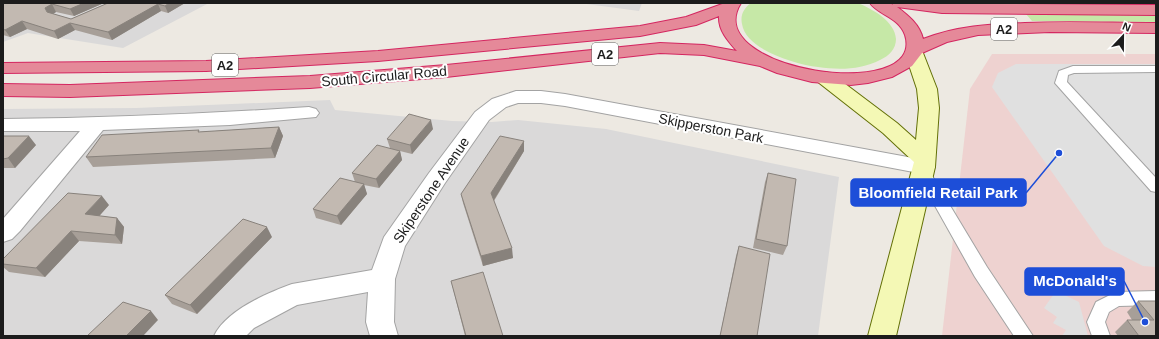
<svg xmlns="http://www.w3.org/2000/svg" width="1159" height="339" viewBox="0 0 1159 339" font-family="Helvetica,sans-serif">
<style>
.residential{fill:#dad9d9}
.commercial{fill:#eed2d0}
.grass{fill:#c6e8a7}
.parking{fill:#e0e0e0}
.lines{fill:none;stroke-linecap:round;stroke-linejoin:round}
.lane-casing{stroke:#a3a3a3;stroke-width:2}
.street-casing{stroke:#a3a3a3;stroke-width:2}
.secondary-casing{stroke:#637006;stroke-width:2}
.highway-casing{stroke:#d42660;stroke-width:2}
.lane{fill:#fff;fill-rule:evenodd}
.street{fill:#fff;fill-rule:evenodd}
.secondary{fill:#f4f8b5;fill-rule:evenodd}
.highway{fill:#e58999;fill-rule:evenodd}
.wall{fill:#a79f98}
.shaded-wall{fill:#88827c}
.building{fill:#c2b9b1;stroke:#88827c}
.labels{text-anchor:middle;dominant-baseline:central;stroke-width:4;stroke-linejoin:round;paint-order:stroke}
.shield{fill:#fff;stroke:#606060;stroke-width:1}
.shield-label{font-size:13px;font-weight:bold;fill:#1c1c1c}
.street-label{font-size:14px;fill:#1c1c1c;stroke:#fff}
.leader{fill:none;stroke:#1d4ed8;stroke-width:1.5}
.callout-dot{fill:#1d4ed8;stroke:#fff;stroke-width:1.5}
.callout{fill:#1d4ed8;stroke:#1d4ed8;stroke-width:1.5}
.callout-label{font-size:15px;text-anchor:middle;font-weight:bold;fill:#fff}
</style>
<rect width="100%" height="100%" fill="#ede9e2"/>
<!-- residential -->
<path class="residential" d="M3,3H209L123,48L28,33L3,42Z
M579,3H642L639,11Z
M330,100L335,110L452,121L492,122L518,120L606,129L839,177L818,336H3V109L136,108Z"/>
<!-- commercial -->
<path class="commercial" d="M992,54H1156V336H942L970,89Z"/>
<!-- grass -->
<path class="grass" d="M751,3H858C872,9 895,21 896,39C896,49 889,56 880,60C861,70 838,70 818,67C795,64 746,50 742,24C740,15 744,8 751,3Z
M1026,14L1156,15V22L1032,21Z"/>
<!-- parking -->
<path class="parking" d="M1016,64H1156V267L1143,266L1104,246L992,87L998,73Z
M1056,291L1079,302L1088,336H1062L1066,330L1053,323L1057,317L1044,308Z"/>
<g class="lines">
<!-- lane casing -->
<g class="lane-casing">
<path id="lane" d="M1073,66H1156V72L1074,73L1068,75L1067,82L1156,178V192L1151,191L1055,83L1059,71Z
M923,167L928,169L987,267L1033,336H1014L975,277L916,172L918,169Z
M1156,291V305L1119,306L1109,312L1105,322L1110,336H1092L1087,322L1096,302L1116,292Z"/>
</g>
<!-- street casing -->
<g class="street-casing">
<path id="street" d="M516,91H541L565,94L924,160L932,162L935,167L932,172L924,174L565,106L541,103H518L506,107L489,120L445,183L405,246L395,279L394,322L398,336H370L366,322L368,292L297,305L254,328L246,336H214C226,311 267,293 292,284L372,270L384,237L429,173L475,112L492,99Z
M309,107L316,109L319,113L316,117L230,125L103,130L20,231L12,239L3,242V219L80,131H3V119C105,118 207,114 309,107Z"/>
</g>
<!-- secondary casing -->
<g class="secondary-casing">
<path id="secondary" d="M914,48L920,49L923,53L937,89L939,108L935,167L896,336H868L914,162L883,133L818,82L816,78L818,74L825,72L832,74L897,123L916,140L919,108L917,89L905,53L908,49Z"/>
</g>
<!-- highway casing -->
<g class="highway-casing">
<path id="highway" d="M725,3H741C698,71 927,104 905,35C899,17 878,15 870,3H890L893,5L892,3L1156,5V15L942,13L897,7C908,15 920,25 923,39C956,26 990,24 1025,23C1069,21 1112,23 1156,23V33L1050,32L978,35L947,42L922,53L912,66L892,77L868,83L851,85L812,82L777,73L760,66L704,55L660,53L446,77L310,88L70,97L3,96V84L70,85L310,76L446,65L660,43L704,45L737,51C728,41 718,30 719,16L696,25L640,36L378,61L206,71L3,73V63L206,61L378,51L640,26L686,17Z"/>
</g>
<!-- lane -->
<use href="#lane" class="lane"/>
<!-- street -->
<use href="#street" class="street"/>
<!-- secondary -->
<use href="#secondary" class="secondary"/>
<!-- highway -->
<use href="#highway" class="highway"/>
</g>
<!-- wall -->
<path class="wall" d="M3,3H104L74,16L56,12L53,14L71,19L108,3H185L168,13L161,11L112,40L75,30L58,39L27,29L10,37L3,35Z
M279,127L283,136L275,158L93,167L86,157L199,130V132Z
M433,129L412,154L400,151L402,160L379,188L364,185L367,194L341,225L316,218L313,209L355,182L352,173L390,148L387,139Z
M3,136L36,145L15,168H3Z
M524,141V151L494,201L513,258L483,266L463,203L461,194Z
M768,173L787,246L783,255L753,248L765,182Z
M109,205L99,216L117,218L124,227L122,244L79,241L45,277L9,272L3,267V259Z
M272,237L197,314L172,304L165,295Z
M739,246L757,336H720L736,256Z
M451,281L503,336H465Z
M1138,301H1156V336H1118L1115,332L1127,320H1132L1127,312Z"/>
<!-- shaded-wall -->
<path class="shaded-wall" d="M84,3H104L74,16L70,9Z
M169,3H185L168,13L165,6Z
M52,4L56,12L50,16L52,19L45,8Z
M158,4L161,11L112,40L108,32Z
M22,21L27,29L10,37L5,30Z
M70,23L75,30L58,39L54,31Z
M431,120L433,129L412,154L410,145Z
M279,127L283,136L275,158L271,148Z
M29,136L36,145L15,168L8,158Z
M524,141V151L492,203L491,193Z
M400,151L402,160L379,188L376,179Z
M364,184L367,194L341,225L337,216Z
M102,196L109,205L93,223L85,214Z
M117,218L124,227L122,244L115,235Z
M267,227L272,237L197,314L190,305Z
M71,231L79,241L45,277L36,268Z
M512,248L513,258L483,266L481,256Z
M151,311L158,320L143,336H126Z"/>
<!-- building -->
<path class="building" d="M3,3H84L70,9L52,4L45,8L47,12L71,19L108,3H169L165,6L158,4L108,32L70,23L54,31L22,21L5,30L3,29Z
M409,114L431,120L410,145L387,139Z
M279,127L271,148L86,157L102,135L199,130L198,132Z
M3,136H29L8,158L3,159Z
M500,136L524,141L491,193L512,248L481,256L461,194Z
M377,145L400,151L376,179L352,173Z
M768,173L796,179L787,246L756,239Z
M340,178L364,184L337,216L313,209Z
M68,193L102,196L85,214L117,218L115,235L71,231L36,268L3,264V259Z
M243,219L267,227L190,305L165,295Z
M739,246L770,254L757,336H720Z
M483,272L503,336H466L451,281Z
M1138,301H1156V336H1139L1127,320H1154Z
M123,302L151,311L126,336H87Z"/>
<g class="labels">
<!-- shield labels -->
<g class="shield">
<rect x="991" y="18" width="26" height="22" rx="3"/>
<rect x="592" y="43" width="26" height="22" rx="3"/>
<rect x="212" y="54" width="26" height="22" rx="3"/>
</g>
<g class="shield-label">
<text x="1004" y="29">A2</text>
<text x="605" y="54">A2</text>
<text x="225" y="65">A2</text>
</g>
<!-- street labels -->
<g class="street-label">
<text transform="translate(384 76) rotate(-5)">South Circular Road</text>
<text transform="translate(711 128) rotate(11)">Skipperston Park</text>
<text transform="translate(431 190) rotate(-56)">Skiperstone Avenue</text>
</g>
</g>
<!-- callouts -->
<path class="leader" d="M1059 153L1026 193M1145 322L1124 281"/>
<g class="callout-dot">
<circle cx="1059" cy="153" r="4"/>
<circle cx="1145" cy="322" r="4"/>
</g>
<g class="callout">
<rect x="851" y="179" width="175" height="27" rx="4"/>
<rect x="1025" y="268" width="99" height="27" rx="4"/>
</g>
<g class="callout-label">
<text x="938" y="198">Bloomfield Retail Park</text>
<text x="1075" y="286">McDonald's</text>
</g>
<!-- border -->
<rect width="1159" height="339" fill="none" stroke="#1c1c1c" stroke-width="8"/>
<!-- north arrow -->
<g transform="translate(1123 36) rotate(22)" stroke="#ffffff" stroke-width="3" paint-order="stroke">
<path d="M0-3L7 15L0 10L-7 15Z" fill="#1c1c1c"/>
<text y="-6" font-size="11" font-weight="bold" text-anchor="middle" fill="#1c1c1c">N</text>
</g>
</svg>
